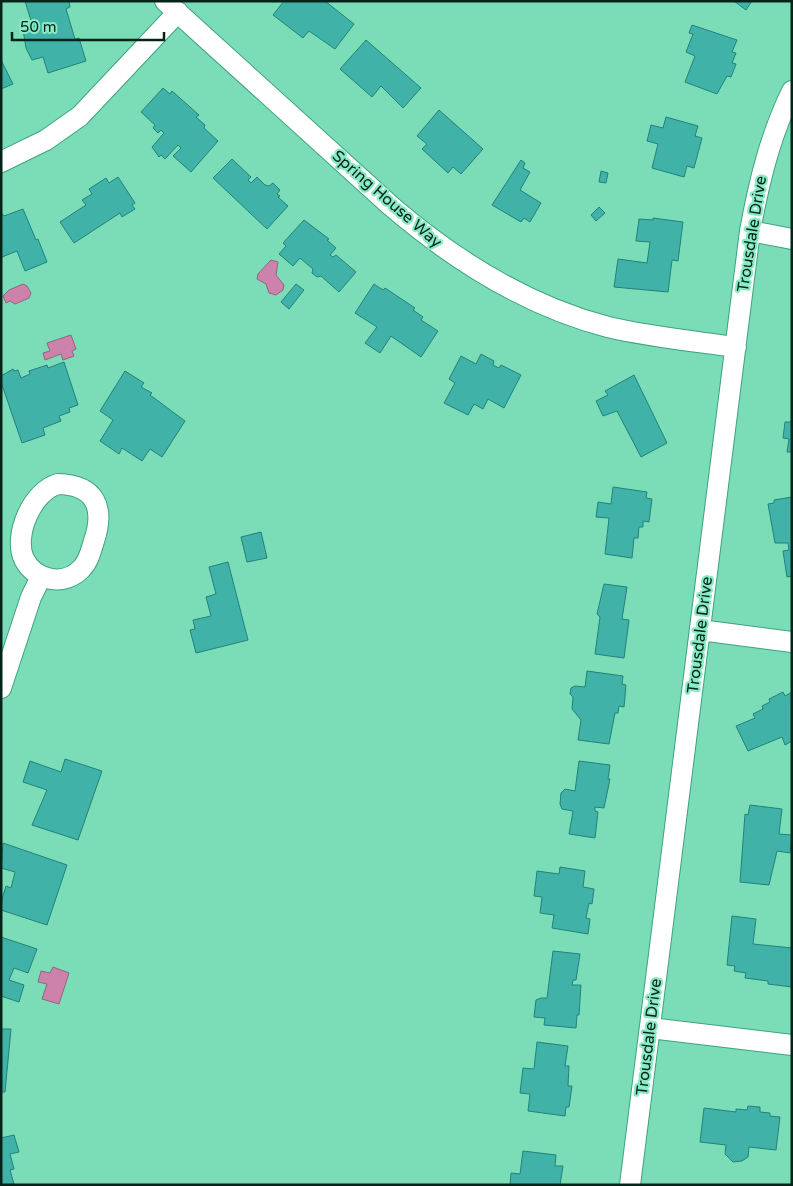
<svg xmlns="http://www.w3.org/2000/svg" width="793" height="1186" viewBox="0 0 793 1186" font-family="'Varela Round',sans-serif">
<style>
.water{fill:#cc82aa;stroke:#90667e}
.building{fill:#40b2a8;stroke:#22827a}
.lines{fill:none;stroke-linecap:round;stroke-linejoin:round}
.street-casing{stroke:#3da27f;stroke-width:22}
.street{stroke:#fff;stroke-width:20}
.labels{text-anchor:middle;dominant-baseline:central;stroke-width:4.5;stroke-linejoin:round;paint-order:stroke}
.street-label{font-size:16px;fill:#042419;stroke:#88eac4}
</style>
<rect width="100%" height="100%" fill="#7bddb7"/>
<!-- water -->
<path class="water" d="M271,260L278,262L276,275L284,285L283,290L276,295L269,293L266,284L257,279L258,274Z
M23,284L27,286L31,293L29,298L15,304L10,301L6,303L3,296L9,290Z
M71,335L76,349L72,351L74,356L63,360L61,354L45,360L43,353L50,351L47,343Z
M53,967L69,973L59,1004L42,999L47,984L38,982L41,971L50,973Z"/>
<!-- building -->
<path class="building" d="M25,1H69L70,7L66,9L75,39L79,38L86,61L48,73L43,57L32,60L26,48L23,30L33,27Z
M284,1H325L354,24L335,49L309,31L303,38L273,15Z
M734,1H752L746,10Z
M692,25L737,40L732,52L736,53L732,63L736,64L731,77L727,76L717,94L685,82L695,56L686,52L693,34L689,33Z
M366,40L421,88L403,108L381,86L372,97L340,69Z
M1,60L13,84L1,89Z
M163,88L170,94L172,91L199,115L196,117L205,125L204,128L218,141L191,172L173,156L181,148L178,145L165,159L161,155L159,157L152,147L164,133L161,130L158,133L153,128L155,125L141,112Z
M439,110L483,149L461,174L453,167L448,173L422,149L427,144L417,136Z
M666,117L698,126L695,136L702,138L694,168L687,166L684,177L652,168L658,144L647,141L651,125L663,128Z
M232,159L251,177L248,180L251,183L257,177L265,185L269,186L273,183L280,190L277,194L280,196L278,197L288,206L267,229L213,178Z
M521,160L525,163L523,168L530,172L520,190L541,203L530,222L524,218L521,222L492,205Z
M601,171L608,173L606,183L599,182Z
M118,177L135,203L132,205L135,209L122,217L120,213L74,243L60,222L86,205L82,200L92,194L89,189L106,178L109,183Z
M599,207L605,213L596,221L591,215Z
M23,209L36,240L38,239L47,262L25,271L17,251L2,257L1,260V213L4,216Z
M653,218L683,222L678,261L672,260L668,292L614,287L618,259L647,263L650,242L636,241L639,219L653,220Z
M304,220L329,239L327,240L336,248L330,255L333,257L336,255L356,272L339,292L321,276L317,277L312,273L313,269L300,258L293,266L279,254L286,246L283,243Z
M296,284L304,290L289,309L281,302Z
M374,284L383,290L385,288L415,308L413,310L423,317L421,320L438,331L421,357L391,336L380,353L365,343L377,327L355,313Z
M481,354L494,361L493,365L499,368L501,365L521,375L504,408L488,399L483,409L474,404L468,415L444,403L455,383L449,379L461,356L476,364Z
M64,362L78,405L69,408L70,412L59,416L61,421L43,428L45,435L22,443L1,382V376L13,369L14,371L18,370L21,378L30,374L29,371L47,365L48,368Z
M125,371L144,383L141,387L152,393L150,395L185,421L162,457L150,449L142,461L122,448L119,454L100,441L113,420L100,411Z
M634,375L667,443L641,457L617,411L603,416L596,401L608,395L605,391Z
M792,414V452H787L789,439L783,438L785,422H791Z
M613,487L647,492L646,498L652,499L649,522L643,521V527H639L638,538H634L632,558L605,554L609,518L596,517L598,502L611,504Z
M792,497V576L787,577L783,551L789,550L788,543H775L768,504L774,503V500Z
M261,532L267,558L247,562L241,537Z
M228,562L248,640L196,653L190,630L195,629L193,620L211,616L206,597L216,594L209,567Z
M604,584L627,587L622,619L629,620L624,658L595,654L600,617L597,614Z
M587,671L623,676L622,684L626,685L624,707L619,706L618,713H615L609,744L578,740L581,720L572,709L573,697L570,694L571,688L575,686L585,687Z
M783,692L785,696L792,692V741L785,745L782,737L748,751L736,726L755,718L753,714L763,709L762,706L770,702L769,699Z
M65,759L102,771L78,840L32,825L47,790L23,782L30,761L61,772Z
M579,761L610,765L608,779H610L604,808L595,807V811L598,812L595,838L569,834L573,811L562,809L560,804L561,793L565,789L575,791Z
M750,805L782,809L779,834L792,835L790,853L777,851L769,885L740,882L745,814L748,815Z
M3,843L67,865L47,925L1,910L2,899L6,886L11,888L15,872L1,868Z
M560,867L585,871L583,887L594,889L592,904L589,903L586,918L590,919L588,934L552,928L554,915L540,913L542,897L534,896L537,871L559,874Z
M732,916L756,919L753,944L792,948V987L768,984V981L745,978L746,973L734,971L735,966L727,965Z
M1,937L37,949L28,973L14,968L9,980L24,985L19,1002L1,996Z
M553,951L580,954L576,980H573L572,985H581L579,1015H577L576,1028L544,1025L545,1018L534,1017L536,1000L541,998H547Z
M1,1029H11L5,1092H1Z
M537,1042L568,1046L565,1066H569L568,1086H572L569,1107H566L565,1116L528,1111L530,1094L520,1093L523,1068L534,1069Z
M748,1106L760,1107V1112L770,1113V1116L780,1117L776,1150L749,1147L748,1157L742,1161L733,1162L725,1154L726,1145L700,1142L704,1108L736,1112V1109L747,1110Z
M14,1135L19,1152L10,1154L14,1169L10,1170L14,1184L1,1185V1138Z
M523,1151L556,1155L555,1166H563L560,1185H510L511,1173L520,1174Z"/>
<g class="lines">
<!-- street casing -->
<g class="street-casing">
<path id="street" d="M165,1L391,206C454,260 527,306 608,327C650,337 693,341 736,347
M1,162L46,140L80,116L178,12
M750,231L792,239
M58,484C96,485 105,508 94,541C91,550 89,561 82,568C65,587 35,581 24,559C13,536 32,491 58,484Z
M700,630L792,642
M1,688L31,597L41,577
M650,1028L792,1045
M630,1185L750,231C759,182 770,136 792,91"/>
</g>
<!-- street -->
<use href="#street" class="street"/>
</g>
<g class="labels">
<!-- street labels -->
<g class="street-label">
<text transform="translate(387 199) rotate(41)">Spring House Way</text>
<text transform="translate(752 234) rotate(-81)">Trousdale Drive</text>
<text transform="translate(700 635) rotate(-83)">Trousdale Drive</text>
<text transform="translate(649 1037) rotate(-83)">Trousdale Drive</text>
</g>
</g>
<!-- border -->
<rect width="793" height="1186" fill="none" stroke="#042419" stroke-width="5"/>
<!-- scale -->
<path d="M12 32v8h152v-8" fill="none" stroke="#042419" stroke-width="2.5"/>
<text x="20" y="32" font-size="15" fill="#042419" stroke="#88eac4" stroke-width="4" paint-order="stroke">50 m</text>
</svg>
